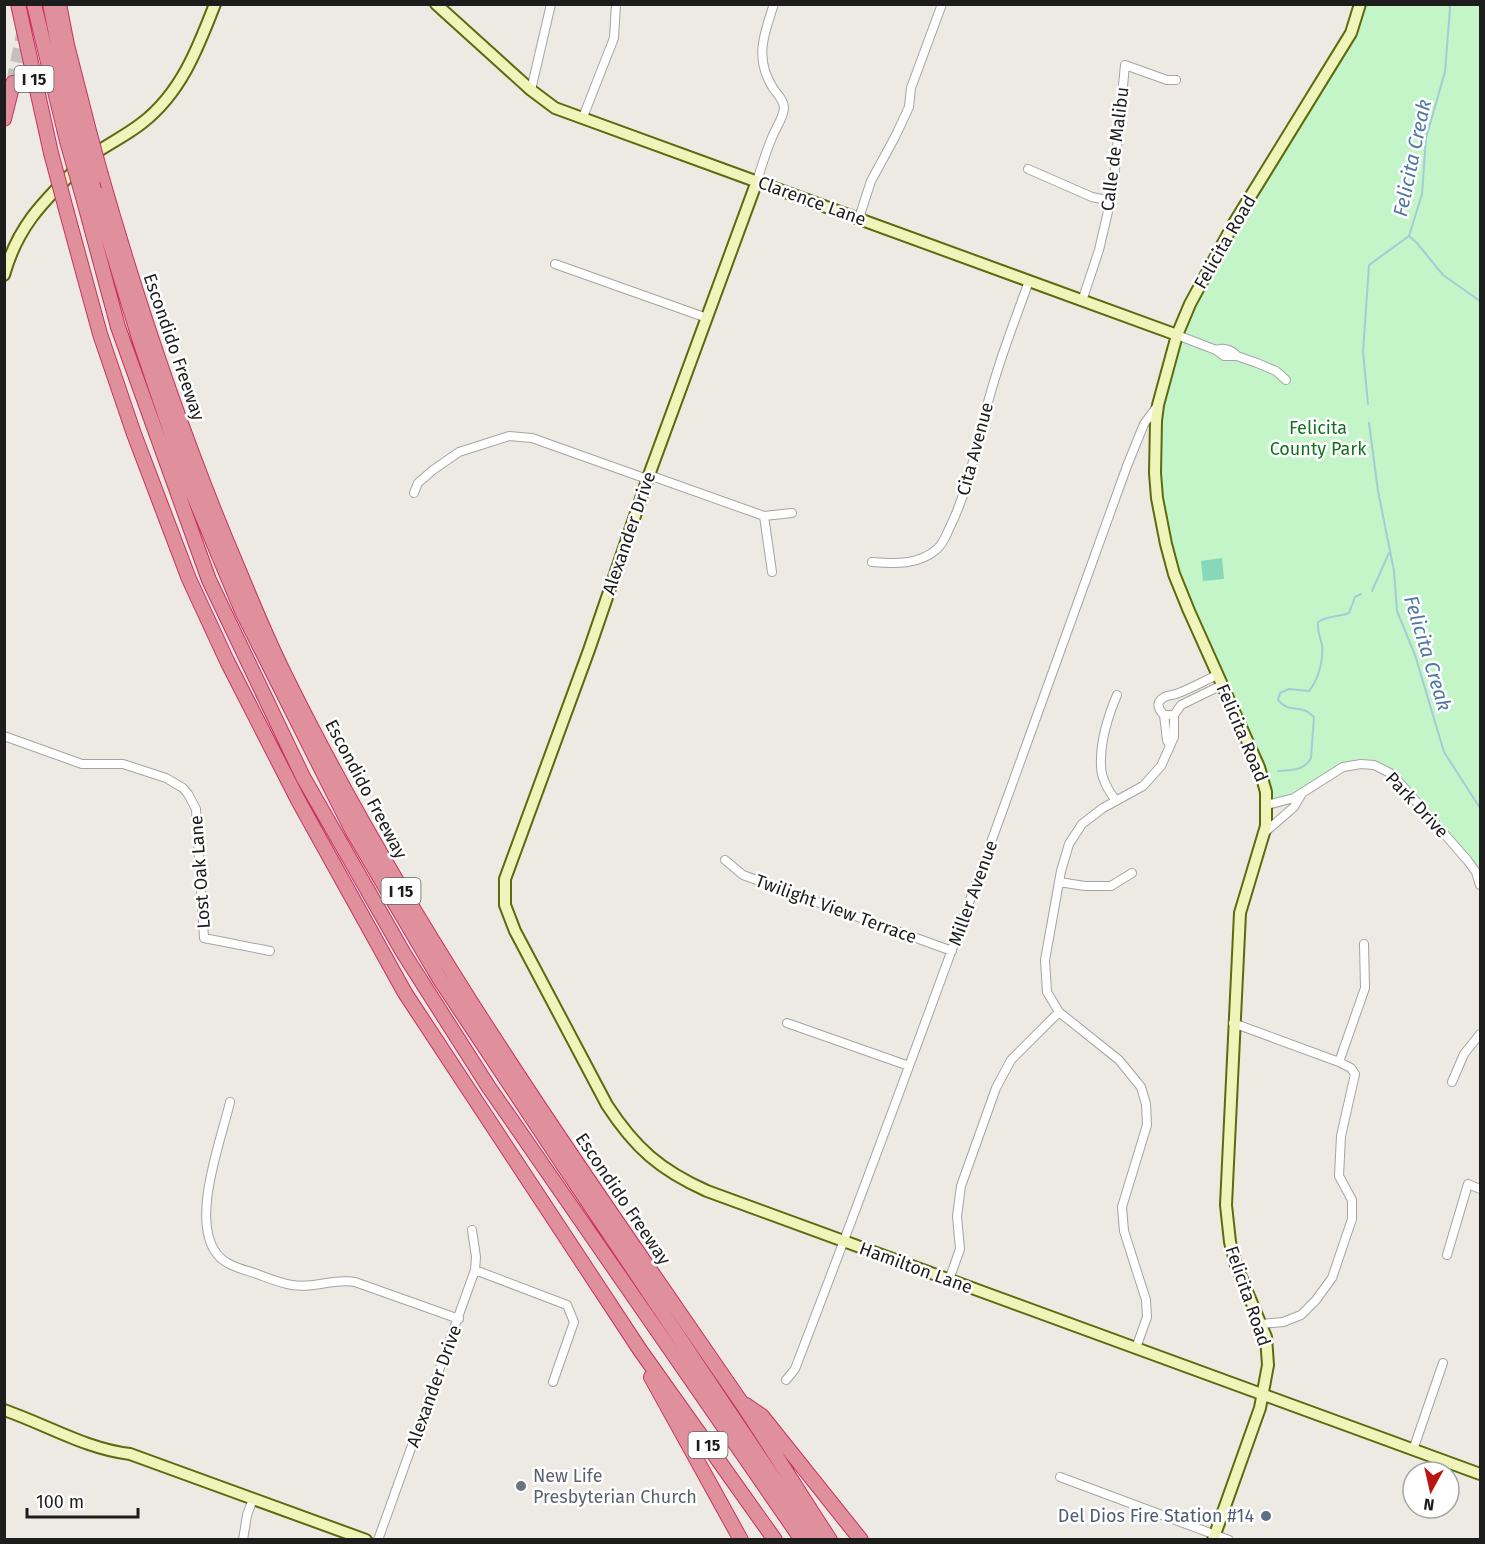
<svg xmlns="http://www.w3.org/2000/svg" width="1485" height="1544" viewBox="0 0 1485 1544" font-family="'Fira Sans',sans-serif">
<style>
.park{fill:#c3f5c8}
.pitch{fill:#87d7ba}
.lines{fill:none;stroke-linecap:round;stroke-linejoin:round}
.stream{stroke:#a6cbd8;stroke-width:2}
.highway-tunnel{stroke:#c3c1bb;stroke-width:14;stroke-dasharray:14 7;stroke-linecap:butt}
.street-casing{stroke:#a4a4a4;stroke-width:10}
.secondary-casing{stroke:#5d6a0d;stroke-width:14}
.highway-casing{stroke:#ca3160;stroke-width:16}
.street{stroke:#fff;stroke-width:8}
.secondary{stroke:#eff4ba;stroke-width:10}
.highway{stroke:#df909c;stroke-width:14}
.highway-bridge-casing{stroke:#ca3160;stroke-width:16;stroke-linecap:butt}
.highway-bridge{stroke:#df909c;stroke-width:14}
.worship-dot{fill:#6b7280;stroke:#fff;stroke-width:2}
.service-dot{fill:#5c6f8a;stroke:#fff;stroke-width:2}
.labels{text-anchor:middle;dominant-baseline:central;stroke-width:5;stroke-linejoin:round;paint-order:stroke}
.shield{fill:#fff;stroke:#616161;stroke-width:1.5}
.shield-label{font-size:16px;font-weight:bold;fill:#1d1d1d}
.street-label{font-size:18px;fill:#1d1d1d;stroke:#fff}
.park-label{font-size:18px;fill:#14711f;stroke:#fff}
.worship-label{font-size:18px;fill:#5b616d;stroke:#fff;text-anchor:start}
.service-label{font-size:18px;fill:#4e5e75;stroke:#fff;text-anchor:end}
.water-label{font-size:20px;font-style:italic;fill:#5178a4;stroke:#fff}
</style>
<rect width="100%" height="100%" fill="#edeae3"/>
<!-- park -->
<path class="park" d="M1360,5H1480V863L1476,872L1381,767L1353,764L1302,794L1267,805L1266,792L1166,544L1156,420L1190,304L1317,91Z"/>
<!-- pitch -->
<path class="pitch" d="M1222,558L1224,579L1203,581L1201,561Z"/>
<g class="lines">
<!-- stream -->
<path class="stream" d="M1409,236L1417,243L1443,275L1480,301
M1368,404L1363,352L1369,265L1409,236L1422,194L1426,138L1445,72L1450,8L1449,4
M1369,423L1378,491L1394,571L1397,611L1415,655L1444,752L1480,808
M1372,591L1389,553
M1278,771C1292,770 1304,771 1311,758L1314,717C1311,715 1309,712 1306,711C1295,706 1288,712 1278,700L1280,693L1289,689L1309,691C1318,680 1324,660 1322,645C1320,636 1317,631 1318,622C1328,615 1339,617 1349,613L1355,597L1361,594"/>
<!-- highway-tunnel -->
<path class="highway-tunnel" d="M13,83L29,4"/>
<!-- street casing -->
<g class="street-casing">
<path id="street" d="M531,90L551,4
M583,117L614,38L616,4
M1028,169L1092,197L1111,201
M757,181C762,165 767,148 774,133C778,124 783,118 784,108C784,100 777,94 773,88C754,58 764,34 774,4
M859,218L871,181L895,137L909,107L911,88L942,4
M555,264L707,318
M1082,301L1099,250L1113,190L1125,65L1167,80H1176
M1177,335L1216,350L1224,356H1237L1257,363L1276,371L1286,380
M1216,350C1223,347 1232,350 1237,356
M649,475L764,516L792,513
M414,493L418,483L433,470L459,452L509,436L532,438L647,479
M764,516L772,572
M872,562C895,564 919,565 937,549C943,544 946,536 949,529C972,483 978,433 993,385C1003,350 1017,315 1029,281
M1217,675C1204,681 1190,689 1176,694C1170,696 1163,695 1159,702C1157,707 1160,711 1164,715H1174L1181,705L1222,685
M1164,715L1167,740L1170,746L1174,737V715
M4,736L82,764H123L166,778L183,788L188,794L196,809L204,938L270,951
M1116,801C1109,791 1101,779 1101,766C1100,743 1108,716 1117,695
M1267,805L1294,798L1343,767L1361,764L1374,765L1392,774L1468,861L1476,872L1480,885
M1264,833L1294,807L1301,795
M725,860L743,875L952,951
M1059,882L1085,886H1111L1132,873
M787,1023L909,1066
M1233,1023L1339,1062L1351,1068L1355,1074L1341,1136L1339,1176L1352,1200V1219L1332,1278L1316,1300L1301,1315L1283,1322L1261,1324
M1339,1062L1365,988L1364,944
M1452,1082L1464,1054L1480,1034
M230,1102C221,1141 190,1220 217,1254C226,1266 243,1269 257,1274C268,1278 280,1283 292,1285C313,1289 334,1278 355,1282L459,1319
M1447,1255L1468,1184L1480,1189
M475,1270L567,1305L574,1322L553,1382
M949,1280L960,1249L957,1216L961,1186L996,1088L1011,1060L1059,1012
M1136,1348L1147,1317L1146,1300L1124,1231L1122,1207L1147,1125L1146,1104L1141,1087L1119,1060L1059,1012L1047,992L1045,960L1061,871L1069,844L1082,824L1103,808L1143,786L1161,766L1170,746
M786,1380L795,1369C910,1070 1018,768 1127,466L1144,424L1158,405
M1413,1450L1443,1363
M1060,1477L1229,1540
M243,1540L247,1515L253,1499
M378,1540L475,1270L476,1257L472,1230"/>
</g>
<!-- secondary casing -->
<g class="secondary-casing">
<path id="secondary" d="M436,4L531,90L555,108L1177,335
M91,156C108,144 127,135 142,123C181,93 198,48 215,4
M757,181L649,475L589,650L505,879V905L515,931L607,1105C635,1148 660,1170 707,1191L1480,1474
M4,275C18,225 44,201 79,166
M4,1410C45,1424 86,1449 130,1454L366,1540
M1213,1540L1260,1408L1268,1365L1266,1337L1236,1265L1230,1242L1226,1205L1240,913L1266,826V792L1259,767L1189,611L1174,574L1166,544L1157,498L1155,473L1156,421L1158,405L1177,335L1190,304L1234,223L1351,33L1360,4"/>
</g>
<!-- highway casing -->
<g class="highway-casing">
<path id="highway" d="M18,4L51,153
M34,4L67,141
M50,4L66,84L80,136
M59,4L67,45L89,131
M4,119L13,83
M101,175C139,308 183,439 237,566C251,600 265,634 281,667C408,928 577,1163 741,1402C771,1447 800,1494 830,1540
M94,190L139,338L186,477L242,611L353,832L439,978L566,1169L815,1540
M83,197L118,327L209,580L303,777L404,954L488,1086L802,1540
M67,213L100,334L134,434L189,579L227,661L298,800L405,993L640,1350L775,1540
M651,1377L741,1540
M746,1405L762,1416L861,1540"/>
</g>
<!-- street -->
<use href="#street" class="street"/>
<!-- secondary -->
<use href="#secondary" class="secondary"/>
<!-- highway -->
<use href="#highway" class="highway"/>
<!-- highway-bridge casing -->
<g class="highway-bridge-casing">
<path id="highway-bridge" d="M89,131L101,175
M80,136L94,190
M67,141L83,197
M51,153L67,213"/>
</g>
<!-- highway-bridge -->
<use href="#highway-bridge" class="highway-bridge"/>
</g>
<!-- markers -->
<circle class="worship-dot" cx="521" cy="1486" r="6"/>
<circle class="service-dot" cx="1266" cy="1516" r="6"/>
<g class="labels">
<!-- shield labels -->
<g class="shield">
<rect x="14.5" y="66" width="39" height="26" rx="4.5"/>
<rect x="381.5" y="878" width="39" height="26" rx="4.5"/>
<rect x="688.5" y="1432" width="39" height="26" rx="4.5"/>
</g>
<g class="shield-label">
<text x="34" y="79">I 15</text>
<text x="401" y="891">I 15</text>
<text x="708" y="1445">I 15</text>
</g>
<!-- street labels -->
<g class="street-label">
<text transform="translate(1115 149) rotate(-83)">Calle de Malibu</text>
<text transform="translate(812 201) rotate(20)">Clarence Lane</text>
<text transform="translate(1225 242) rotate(-60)">Felicita Road</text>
<text transform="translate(174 347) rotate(71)">Escondido Freeway</text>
<text transform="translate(975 449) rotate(-75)">Cita Avenue</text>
<text transform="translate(629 533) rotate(-71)">Alexander Drive</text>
<text transform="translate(1242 733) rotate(67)">Felicita Road</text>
<text transform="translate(366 789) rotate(62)">Escondido Freeway</text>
<text transform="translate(1417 805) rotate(47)">Park Drive</text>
<text transform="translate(200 872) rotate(-94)">Lost Oak Lane</text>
<text transform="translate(973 893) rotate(-70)">Miller Avenue</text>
<text transform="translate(836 909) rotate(20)">Twilight View Terrace</text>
<text transform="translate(623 1199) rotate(56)">Escondido Freeway</text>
<text transform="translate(916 1268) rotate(20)">Hamilton Lane</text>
<text transform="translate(1248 1296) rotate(71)">Felicita Road</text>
<text transform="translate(434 1386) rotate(-70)">Alexander Drive</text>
</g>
<!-- park labels -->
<g class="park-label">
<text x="1318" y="428">Felicita<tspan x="1318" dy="21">County Park</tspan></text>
</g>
<!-- worship labels -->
<g class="worship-label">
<text x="533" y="1476">New Life<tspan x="533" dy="21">Presbyterian Church</tspan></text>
</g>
<!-- service labels -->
<g class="service-label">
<text x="1254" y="1516">Del Dios Fire Station #14</text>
</g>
<!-- water labels -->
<g class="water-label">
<text transform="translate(1412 158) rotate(-78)">Felicita Creak</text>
<text transform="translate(1428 653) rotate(73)">Felicita Creak</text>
</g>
</g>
<!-- border -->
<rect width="1485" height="1544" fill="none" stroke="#1d1d1d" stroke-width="12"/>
<!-- north arrow -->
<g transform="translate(1431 1490) rotate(188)"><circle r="28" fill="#ffffff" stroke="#a5a5a5" stroke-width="1.5"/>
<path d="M0-4.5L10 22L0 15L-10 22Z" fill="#ba150f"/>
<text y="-9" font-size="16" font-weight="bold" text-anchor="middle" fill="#1d1d1d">N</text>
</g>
<!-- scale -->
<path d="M27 1508v9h111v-9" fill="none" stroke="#1d1d1d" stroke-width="3"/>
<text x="36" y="1508" font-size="18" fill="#1d1d1d" stroke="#ffffff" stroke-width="4.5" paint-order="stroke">100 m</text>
</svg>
